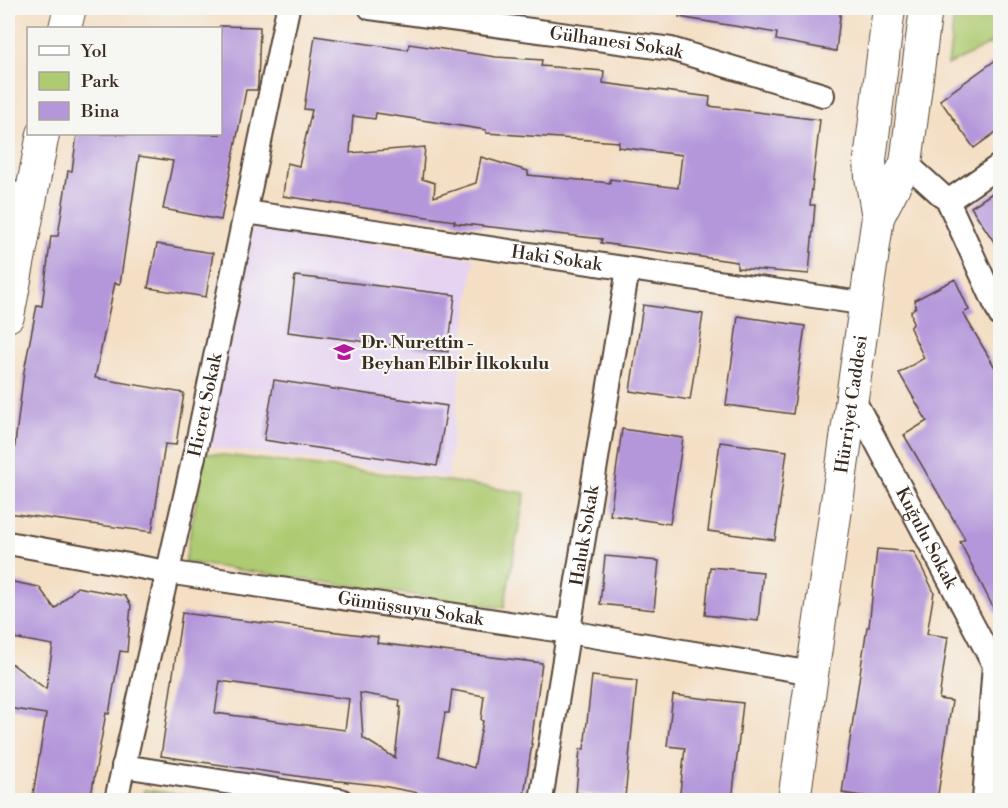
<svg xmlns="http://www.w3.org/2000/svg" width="1008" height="808" viewBox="0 0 1008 808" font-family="'Libre Bodoni',serif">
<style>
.built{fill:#e5d3f1}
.green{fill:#aecb72;stroke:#747a48;stroke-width:1.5}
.building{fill:#b497da;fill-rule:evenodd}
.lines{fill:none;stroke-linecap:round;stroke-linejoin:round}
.street-casing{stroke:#574537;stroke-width:26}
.secondary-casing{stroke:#574537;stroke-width:34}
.street{stroke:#fff;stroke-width:22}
.secondary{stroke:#fff;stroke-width:32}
.labels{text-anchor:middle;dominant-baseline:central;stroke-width:4.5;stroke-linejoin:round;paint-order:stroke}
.street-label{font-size:18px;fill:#3b2a1e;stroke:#f6f6f2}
.poi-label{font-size:18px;font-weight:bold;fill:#3b2a1e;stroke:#f6f6f2;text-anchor:start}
</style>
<rect width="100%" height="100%" fill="#f6f6f2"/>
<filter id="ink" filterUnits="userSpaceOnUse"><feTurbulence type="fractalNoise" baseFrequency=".0167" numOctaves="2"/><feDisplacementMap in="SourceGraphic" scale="12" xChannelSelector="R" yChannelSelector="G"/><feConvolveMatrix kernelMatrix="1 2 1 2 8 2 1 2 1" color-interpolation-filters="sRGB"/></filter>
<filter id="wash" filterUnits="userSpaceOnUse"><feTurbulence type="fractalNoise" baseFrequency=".008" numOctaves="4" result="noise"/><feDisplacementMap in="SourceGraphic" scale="24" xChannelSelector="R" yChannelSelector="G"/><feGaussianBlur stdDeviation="1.35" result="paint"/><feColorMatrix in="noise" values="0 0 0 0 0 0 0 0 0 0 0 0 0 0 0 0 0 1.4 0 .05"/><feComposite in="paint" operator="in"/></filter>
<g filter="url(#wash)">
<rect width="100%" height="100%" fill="#f4dfc4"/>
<!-- built -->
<path class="built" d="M253,226L474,258L448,477L204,446Z"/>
<!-- green -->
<path class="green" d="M955,8H1000V39L948,65Z
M205,453L448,481L525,493L504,608L185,562Z
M144,790L231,800H142Z"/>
<g id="blocks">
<!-- building -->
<path class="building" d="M680,8H841L836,51L776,40L777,33L679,17Z
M220,26L260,27L258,84L257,90H246L221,220L163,209L173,161L139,156L120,284L115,283L113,292L95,378L184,393L176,445L165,444L152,532L8,513L9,451L14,452L24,371L37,305L42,306L51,236H58L68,171H72L77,134H220Z
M315,36L408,50L409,44L496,57L542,60L541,66L604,71L603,83L710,97L709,106L820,120L810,205H815L809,274L737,268V262L601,243L602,239L454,223L455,221L283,196L287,163L299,166L312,110L304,109ZM376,113L486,130V133L619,142L618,147L682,155L678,188L610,179V183L528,175V171L481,157L476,183L434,197L435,183L422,179L425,147L350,153L353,116L375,119Z
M1000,57V129L974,148L940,100Z
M1000,188V251L971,207Z
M157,244L213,253L206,297L148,288Z
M295,276L455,295L448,352L288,332Z
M955,279L969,310L963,313L1000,376V621L960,542L965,539L904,435L927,421L899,373L924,358L910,328L913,324L911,311L916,307L915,300Z
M643,305L703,314L690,400L630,391Z
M738,316L805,326L793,414L726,405Z
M274,380L447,406L437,466L264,440Z
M622,429L683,438L670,524L610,515Z
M720,442L787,451L775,540L708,531Z
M877,549L914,552L934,592L927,634L948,637L939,699L952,701L937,801H895L842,793L867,627H869Z
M605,556L659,561L654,610L600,604Z
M710,567L763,572L758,621L705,615Z
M8,581L39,587L55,609L77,587L125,596L131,605L127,652L120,651L109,714L106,713L90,801H32L46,714L8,708V661L46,689L53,645L8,637Z
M182,613L378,637L377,643L542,663L531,744H532L523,801H460L377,785L310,778L161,756ZM220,681L349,699L345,730L215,713ZM452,690L484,696L481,720L483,721L474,768L438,756L445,713H449ZM360,693L400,700L399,707H401L395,758L363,738Z
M592,676L637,681L625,797L576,793L580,749H584Z
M673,695L743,703L732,801H679L685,748L667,746Z"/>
</g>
</g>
<g filter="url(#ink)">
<use href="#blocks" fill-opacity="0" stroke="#574537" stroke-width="1.5"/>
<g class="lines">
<!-- street casing -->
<g class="street-casing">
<g id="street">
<path id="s1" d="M370,8L671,49L823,95"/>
<path d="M906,163L948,201L1000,315"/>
<path d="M8,192L29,196"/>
<path d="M948,201L1000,165"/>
<path id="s2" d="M246,212L867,304"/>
<path id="s3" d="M853,398L1000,676"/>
<path id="s4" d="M8,543L167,572L569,632L813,673"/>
<path d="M123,766L341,800"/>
<path id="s5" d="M116,800L197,443L288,8"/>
<path id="s6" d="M541,800L628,269"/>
<path d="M984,800L994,664"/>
</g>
</g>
<!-- secondary casing -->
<g class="secondary-casing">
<g id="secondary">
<path d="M65,28L70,8"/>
<path d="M878,217L906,163L926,8"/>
<path d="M8,316L43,134"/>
<path id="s7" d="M794,800L878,217L871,177L870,160L889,8"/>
</g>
</g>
<!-- street -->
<use href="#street" class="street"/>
<!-- secondary -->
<use href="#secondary" class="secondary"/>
</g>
</g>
<!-- icons -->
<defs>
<g id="school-bare" transform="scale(1.62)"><path d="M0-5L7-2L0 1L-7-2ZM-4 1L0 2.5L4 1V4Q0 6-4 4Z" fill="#b5179e" stroke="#f6f6f2" stroke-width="2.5" paint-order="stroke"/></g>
</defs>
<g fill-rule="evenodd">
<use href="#school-bare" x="344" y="352"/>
</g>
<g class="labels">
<!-- street labels -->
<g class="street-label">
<text stroke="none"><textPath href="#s1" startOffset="249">Gülhanesi Sokak</textPath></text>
<text stroke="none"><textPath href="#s2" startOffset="314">Haki Sokak</textPath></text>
<text stroke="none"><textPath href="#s7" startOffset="400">Hürriyet Caddesi</textPath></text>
<text stroke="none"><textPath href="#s5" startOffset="405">Hicret Sokak</textPath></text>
<text stroke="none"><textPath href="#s6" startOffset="268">Haluk Sokak</textPath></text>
<text stroke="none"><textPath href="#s3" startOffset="158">Kuğulu Sokak</textPath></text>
<text stroke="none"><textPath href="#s4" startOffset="408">Gümüşsuyu Sokak</textPath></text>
</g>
<!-- poi labels -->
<g class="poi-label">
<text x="361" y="342">Dr. Nurettin -<tspan x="361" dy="21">Beyhan Elbir İlkokulu</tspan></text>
</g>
</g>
<!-- margin -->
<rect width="1008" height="808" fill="none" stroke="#f6f6f2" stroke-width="30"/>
<!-- legend -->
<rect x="27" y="27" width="195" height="108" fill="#f6f6f2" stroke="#aba49d" stroke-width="1.5"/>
<rect x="39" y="46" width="30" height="9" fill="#ffffff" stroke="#aba49d" stroke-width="1.5"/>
<text x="81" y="57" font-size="18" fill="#3b2a1e">Yol</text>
<rect x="39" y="72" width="30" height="18" fill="#aecb72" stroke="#aba49d" stroke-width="1.5"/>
<text x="81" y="87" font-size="18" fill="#3b2a1e">Park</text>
<rect x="39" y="102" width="30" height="18" fill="#b497da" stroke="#aba49d" stroke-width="1.5"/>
<text x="81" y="117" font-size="18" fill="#3b2a1e">Bina</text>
</svg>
